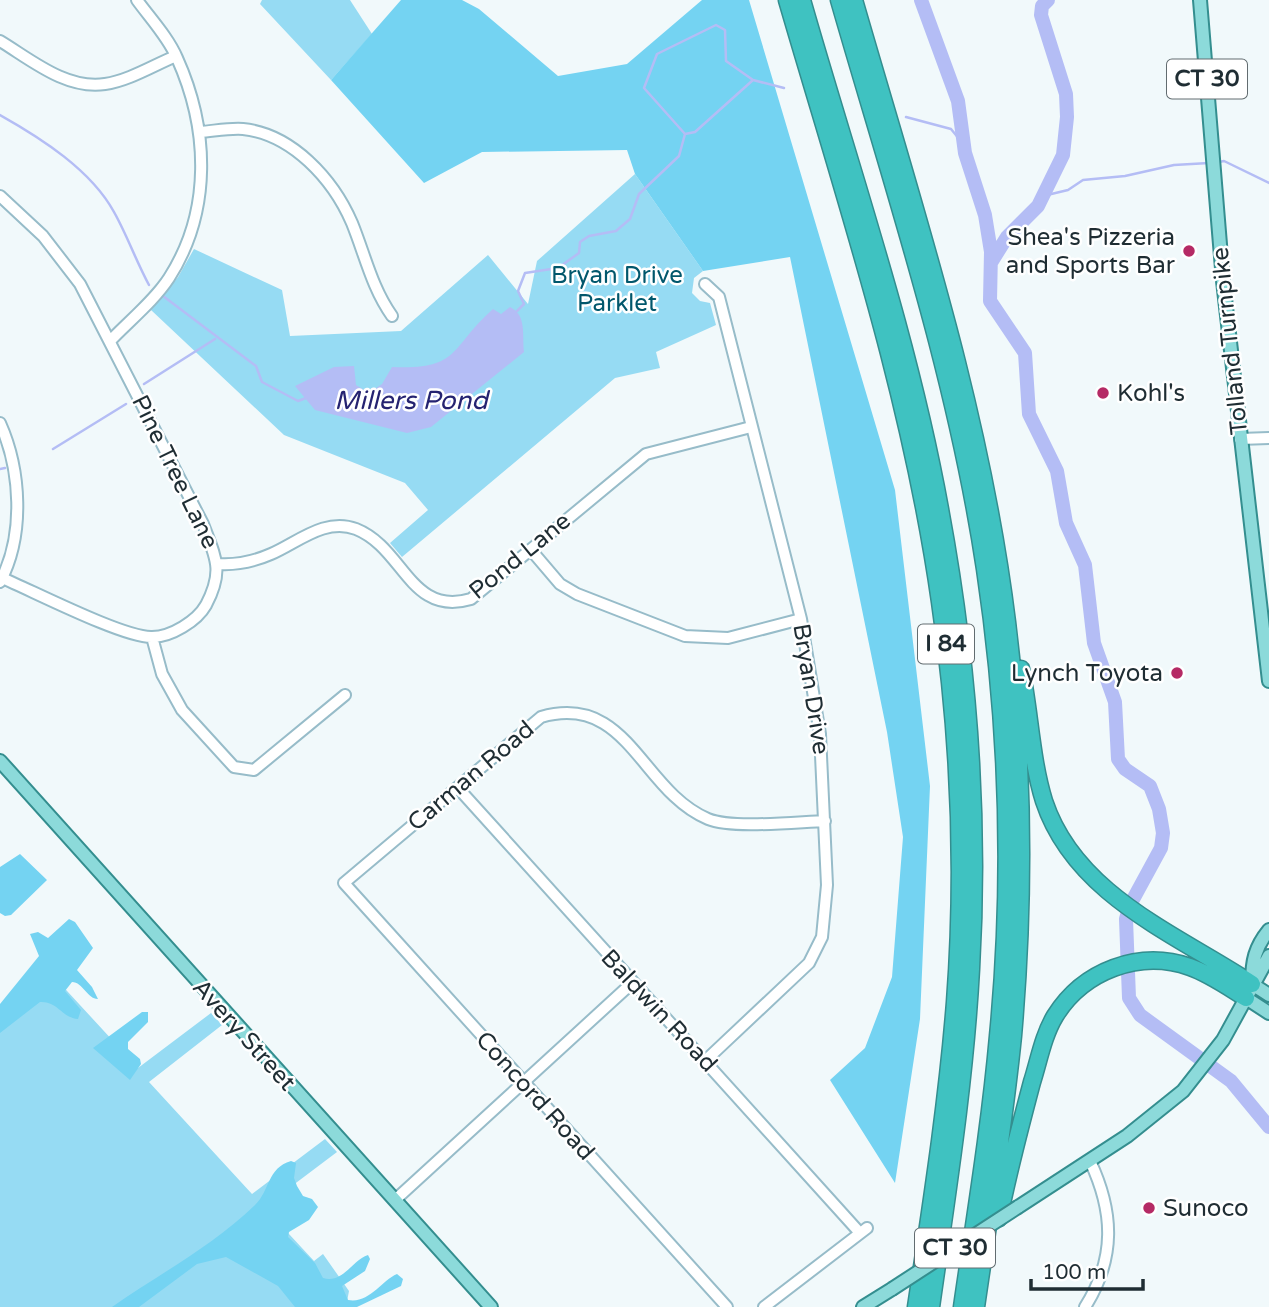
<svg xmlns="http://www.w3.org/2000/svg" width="1269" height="1307" viewBox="0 0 1269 1307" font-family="'Varela Round',sans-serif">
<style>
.green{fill:#96dbf3}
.forest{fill:#74d3f2}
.water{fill:#b4bdf5}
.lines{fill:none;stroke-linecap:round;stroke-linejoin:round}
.stream{stroke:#b4bdf5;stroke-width:2.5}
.river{stroke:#b4bdf5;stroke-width:14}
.minor-casing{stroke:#97bcc9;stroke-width:14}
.major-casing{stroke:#348e8f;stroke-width:16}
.highway-casing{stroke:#348e8f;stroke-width:19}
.minor{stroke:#fff;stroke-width:10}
.major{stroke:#8cdada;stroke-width:12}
.highway{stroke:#3fc2c1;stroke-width:16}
.major-bridge-casing{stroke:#348e8f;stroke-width:16;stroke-linecap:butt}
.major-bridge{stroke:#8cdada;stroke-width:12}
.poi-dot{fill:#b52a65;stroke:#fff;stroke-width:2.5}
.labels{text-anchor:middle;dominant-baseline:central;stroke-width:5;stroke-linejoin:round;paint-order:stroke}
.shield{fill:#fff;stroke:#626c70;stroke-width:2}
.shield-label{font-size:23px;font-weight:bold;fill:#1f2d33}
.poi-label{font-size:24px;fill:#1f2d33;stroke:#fff;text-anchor:end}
.park-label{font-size:24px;fill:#01576c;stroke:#fff}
.street-label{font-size:24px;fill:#1f2d33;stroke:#fff}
.water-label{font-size:26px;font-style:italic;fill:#252371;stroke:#fff}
</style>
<rect width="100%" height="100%" fill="#f1f9fb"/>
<!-- green -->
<path class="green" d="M262,0H350L372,34L331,80L260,4Z
M635,174L703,271L694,278L692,293L700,301L710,303L716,325L656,352L660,368L615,378L402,557L390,543L428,510L405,483L284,435L151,310L178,277L194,249L282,290L290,336L401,331L488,255L528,304L537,261Z
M56,979L138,1068L211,1013L222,1025L149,1082L252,1194L325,1139L337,1152L264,1207L314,1261L323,1254L349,1291L346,1307H0V1019Z"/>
<!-- forest -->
<path class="forest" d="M401,0H462L479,9L558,76L627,64L702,0H749L895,490L930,786L920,1019L895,1183L830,1080L865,1048L892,977L903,837L887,732L790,257L703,271L635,174L627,150L482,152L424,183L331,80Z
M20,854L47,880L11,915L5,916L0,913V867Z
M69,919L75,922L93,948L77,970L92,987L98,999C87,999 83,982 72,982L65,991L81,1010L78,1019C62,1018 58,1001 40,1002L0,1033V1004L39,956L30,934L38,932L48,938Z
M142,1012H148V1022L128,1042V1049L140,1059L141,1064L130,1080L93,1048Z
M291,1161L296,1163L294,1178L297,1186L303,1196L312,1199L318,1207L309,1220L289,1232L288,1237L315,1263L323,1278C343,1284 352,1260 368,1255L370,1259L365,1271L342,1286L348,1300C369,1304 381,1281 397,1274L403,1279L401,1286L357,1307H295L278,1286L226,1257L197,1264L139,1307H112C159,1274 213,1246 255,1205C270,1191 267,1168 291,1161Z"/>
<!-- water -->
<path class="water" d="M510,307C527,315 522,335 524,352L431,427L407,433L315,410L295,386L334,367L354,366L356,385L369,393L382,384L392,367C461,370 449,348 493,309L501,314Z"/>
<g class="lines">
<!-- stream -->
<path class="stream" d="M0,115C41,138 91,170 114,212C127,235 136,261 149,285
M906,117L951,129L964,145
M685,134L695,132L753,80
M1219,162L1224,161L1269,183
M1043,196L1068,190L1083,180L1125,176L1174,165L1209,163
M163,296L256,366L262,382L298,401L306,398
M517,311L524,304L518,291L525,273L558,268L579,253L580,242L589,236L616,231L630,219L639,194L679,156L685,134L644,88L657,54L716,25L725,30L726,61L753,80L784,88
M144,384L215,339
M53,449L126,404
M0,469L5,468"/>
<!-- river -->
<path class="river" d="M921,0L958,101L965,153L985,215L991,252L990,301L1025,353L1029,414L1057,471L1066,523L1085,565L1094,643L1115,702L1118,759L1125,769L1150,786L1159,809L1163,833L1161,848L1130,905L1126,919L1129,998L1140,1015L1231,1081L1269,1127
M992,261L1007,237L1038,206L1063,155L1067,117L1066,94L1041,15L1042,6L1048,0"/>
<!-- minor casing -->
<g class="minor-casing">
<path id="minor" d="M0,41C30,59 66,90 105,84C128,81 154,65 176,56
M200,132C214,131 229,128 243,129C292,134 333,179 352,223C365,255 372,288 392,316
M0,196L43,236L80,284L203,524C216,558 224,571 206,605C197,621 171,637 152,637C124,638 33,591 2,578
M110,341C129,321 154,301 169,278C212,211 209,129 177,58C168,37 150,18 137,0
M0,423C21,470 25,535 0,582
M1240,439L1269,438
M531,550L560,584L577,594L685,636L728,638L801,619
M219,564C236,565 255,561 271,554C297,543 325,517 356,529C404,548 410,617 471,599L646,454L751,427
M152,637L162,674L182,710L234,767L254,770L345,695
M458,788L860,1233
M705,1061L809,963L822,937L827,885L820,734L801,619L719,297L705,284
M395,1200L632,983
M727,1307L344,883L541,717C628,692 641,791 708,819C732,829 796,822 825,821
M764,1307L867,1228
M1085,1307C1116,1258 1114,1212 1090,1161"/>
</g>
<!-- major casing -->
<g class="major-casing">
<path id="major" d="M1200,0L1223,281L1269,681
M0,761L491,1307
M1252,983C1252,961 1255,947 1269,930
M1252,984L1269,995
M1246,998L1269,1013
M1018,1207L1127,1136L1183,1091L1223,1040L1269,956
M863,1307L892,1289"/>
</g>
<!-- highway casing -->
<g class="highway-casing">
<path id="highway" d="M787,0C845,199 911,396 940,602C959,733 965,869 955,1002C947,1104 931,1206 916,1307
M802,0C850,168 909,337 940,509C968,660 980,815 971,969C965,1082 947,1194 931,1307
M839,0C893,188 956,375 985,569C1008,723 1013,880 998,1036C990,1126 975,1217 962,1307
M854,0C913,205 981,409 1007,622C1024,759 1025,898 1013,1036C1004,1126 989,1217 976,1307
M1021,669C1030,713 1031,759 1044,801C1075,895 1176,934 1252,984
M999,1218C1008,1172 1020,1127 1032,1082C1039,1060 1043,1036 1055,1016C1083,971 1139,949 1190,967C1210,974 1228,987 1246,998"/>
</g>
<!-- minor -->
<use href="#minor" class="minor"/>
<!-- major -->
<use href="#major" class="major"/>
<!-- highway -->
<use href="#highway" class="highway"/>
<!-- major-bridge casing -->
<g class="major-bridge-casing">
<path id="major-bridge" d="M892,1289L1018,1207"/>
</g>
<!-- major-bridge -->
<use href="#major-bridge" class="major-bridge"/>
</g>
<!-- markers -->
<g class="poi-dot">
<circle cx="1189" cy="251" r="7"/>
<circle cx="1103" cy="393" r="7"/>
<circle cx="1177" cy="673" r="7"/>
<circle cx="1149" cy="1208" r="7"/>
</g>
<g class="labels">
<!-- shield labels -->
<g class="shield">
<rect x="1167" y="59.5" width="80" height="39" rx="5"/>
<rect x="918" y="624.5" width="56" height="39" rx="5"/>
<rect x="915" y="1228.5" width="80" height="39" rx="5"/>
</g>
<g class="shield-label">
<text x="1207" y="79">CT 30</text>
<text x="946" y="644">I 84</text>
<text x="955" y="1248">CT 30</text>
</g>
<!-- poi labels -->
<g class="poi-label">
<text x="1175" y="237">Shea's Pizzeria<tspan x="1175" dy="28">and Sports Bar</tspan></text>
<text x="1117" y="393" text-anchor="start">Kohl's</text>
<text x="1163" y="673">Lynch Toyota</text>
<text x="1163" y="1208" text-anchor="start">Sunoco</text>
</g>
<!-- park labels -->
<g class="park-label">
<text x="617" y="275">Bryan Drive<tspan x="617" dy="28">Parklet</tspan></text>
</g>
<!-- street labels -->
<g class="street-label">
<text transform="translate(1230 341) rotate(-96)">Tolland Turnpike</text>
<text transform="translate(175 472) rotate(64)">Pine Tree Lane</text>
<text transform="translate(520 556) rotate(-39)">Pond Lane</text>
<text transform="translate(811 689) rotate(81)">Bryan Drive</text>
<text transform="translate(471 776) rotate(-40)">Carman Road</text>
<text transform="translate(659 1011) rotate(47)">Baldwin Road</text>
<text transform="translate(244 1035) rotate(48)">Avery Street</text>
<text transform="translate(535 1096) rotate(48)">Concord Road</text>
</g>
<!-- water labels -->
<g class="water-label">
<text x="411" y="400">Millers Pond</text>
</g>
</g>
<!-- scale -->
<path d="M1031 1279v10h112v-10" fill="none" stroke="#1f2d33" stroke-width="3.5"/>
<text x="1042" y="1279" font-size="21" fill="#1f2d33" stroke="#ffffff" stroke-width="5" paint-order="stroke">100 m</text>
</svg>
